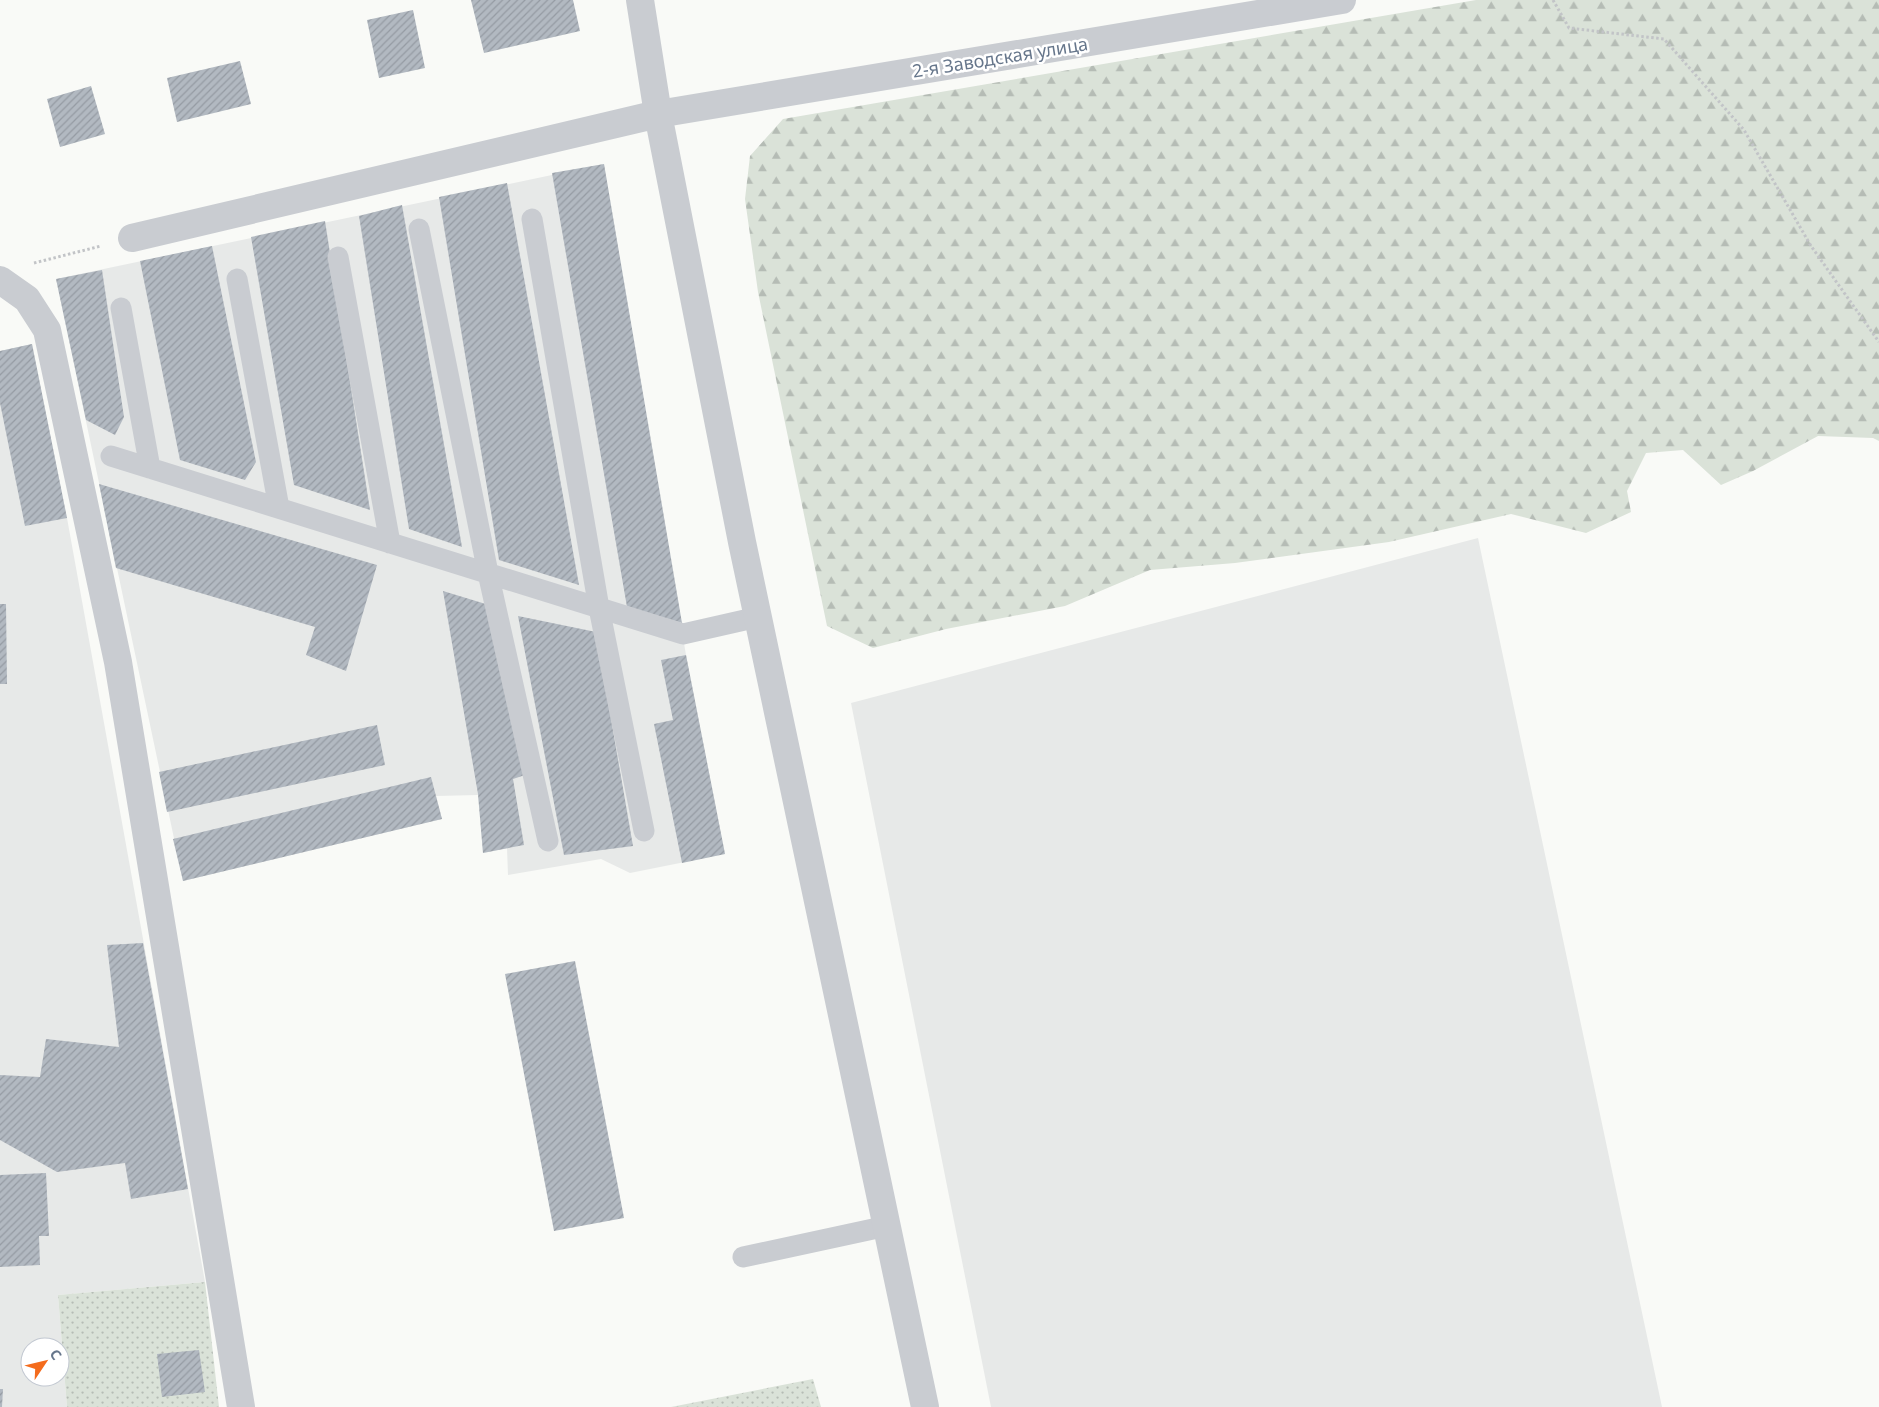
<svg xmlns="http://www.w3.org/2000/svg" width="1879" height="1407" viewBox="0 0 1879 1407" font-family="'Noto Sans',sans-serif">
<style>
.built{fill:#e7e9e8;fill-rule:evenodd}
.green{fill:url(#green-dots)}
.forest{fill:url(#forest-firs)}
.building{fill:url(#building-hatch)}
.lines{fill:none;stroke-linecap:round;stroke-linejoin:round}
.path{stroke:#c2c4c7;stroke-width:3;stroke-dasharray:2.5 2.5;stroke-linecap:butt}
.service{stroke:#c9ccd1;stroke-width:21}
.minor{stroke:#c9ccd1;stroke-width:28}
.labels{text-anchor:middle;dominant-baseline:central;stroke-width:5;stroke-linejoin:round;paint-order:stroke}
.street-label{font-size:18px;fill:#66768b;stroke:#fff}
</style>
<defs>
<pattern id="green-dots" width="8" height="8" patternUnits="userSpaceOnUse" patternTransform="scale(1.25)"><rect width="8" height="8" fill="#dae2d8"/><path d="M2 2h.1M6 6h.1" fill="none" stroke="#b5bcb5" stroke-width="1.8" stroke-linecap="round"/></pattern>
<pattern id="forest-firs" width="22" height="20" patternUnits="userSpaceOnUse" patternTransform="scale(1.25)"><rect width="22" height="20" fill="#dae2d8"/><path d="M5 1l3.5 6h-7zM16 11l3.5 6h-7z" fill="#b5bcb5"/></pattern>
<pattern id="building-hatch" width="6" height="6" patternUnits="userSpaceOnUse" patternTransform="scale(1.25)"><rect width="6" height="6" fill="#b2b9c1"/><path d="M-1 1l2-2M0 6l6-6M5 7l2-2" fill="none" stroke="#959ba3"/></pattern>
</defs>
<rect width="100%" height="100%" fill="#f9faf7"/>
<!-- built -->
<path class="built" d="M604,164L686,655L725,854L630,873L601,859L508,875L507,848L483,853L478,795L436,796L442,819L183,881L56,279Z
M32,344L67,518L205,1282L58,1295L67,1407H0V351ZM30,1347H60V1377H30Z
M1478,538L1662,1407H991L851,703Z"/>
<!-- green -->
<path class="green" d="M205,1282L219,1407H67L58,1295Z
M813,1379L821,1407H671Z"/>
<!-- forest -->
<path class="forest" d="M1476,0H1879V441L1873,438L1818,436L1753,471L1721,485L1683,450L1646,453L1627,491L1631,512L1586,533L1511,514L1389,542L1235,563L1150,570L1065,606L946,629L873,648L827,626L758,292L745,199L750,156L783,119Z"/>
<!-- building -->
<path class="building" d="M471,0H573L580,31L484,53Z
M413,10L425,68L379,78L367,20Z
M240,61L251,104L177,122L167,78Z
M91,86L105,134L60,147L47,99Z
M604,164L682,623L627,607L552,173Z
M507,183L579,585L499,560L439,197Z
M402,205L462,547L409,529L359,216Z
M325,221L370,510L294,485L251,237Z
M212,246L256,462L245,480L180,460L140,261Z
M102,270L124,417L115,435L86,420L56,279Z
M32,344L67,518L25,526L0,403V351Z
M99,484L377,565L346,671L306,655L315,627L116,568Z
M443,591L489,605L525,775L513,779L524,845L483,853L478,794Z
M0,604H6L7,684H0Z
M518,616L596,632L633,846L564,855Z
M686,655L725,854L682,863L654,724L673,720L661,660Z
M377,725L385,765L167,812L159,772Z
M431,777L442,819L183,881L173,839Z
M143,943L188,1189L131,1199L125,1163L57,1172L0,1140V1075L40,1077L46,1039L119,1047L107,945Z
M575,961L624,1218L554,1231L505,974Z
M46,1173L49,1236H39L40,1265L0,1267V1175Z
M199,1350L205,1392L162,1397L157,1354Z
M0,1389H3L2,1407H0Z"/>
<g class="lines">
<!-- path -->
<path class="path" d="M1553,0L1569,28L1664,39L1744,130L1811,246L1879,342
M34,263L101,246"/>
<!-- service -->
<path class="service" d="M532,219L599,608L644,831
M419,229L488,573L548,841
M338,257L390,543
M237,279L279,508
M121,308L150,468
M111,456L683,634L758,617
M743,1257L887,1226"/>
<!-- minor -->
<path class="minor" d="M640,0L658,114L742,542L925,1407
M132,238L658,114L1342,0
M0,280L27,299L47,330L118,662L241,1407"/>
</g>
<g class="labels">
<!-- street labels -->
<g class="street-label">
<text transform="translate(1000 57) rotate(-9)">2-я Заводская улица</text>
</g>
</g>
<!-- north arrow -->
<g transform="translate(45 1362) rotate(55)"><circle r="24" fill="#ffffff" stroke="#c2c8d1"/>
<path d="M0-4L9 19L0 12L-9 19Z" fill="#f46b1c"/>
<text y="-8" font-size="14" font-weight="bold" text-anchor="middle" fill="#66768b">С</text>
</g>
</svg>
